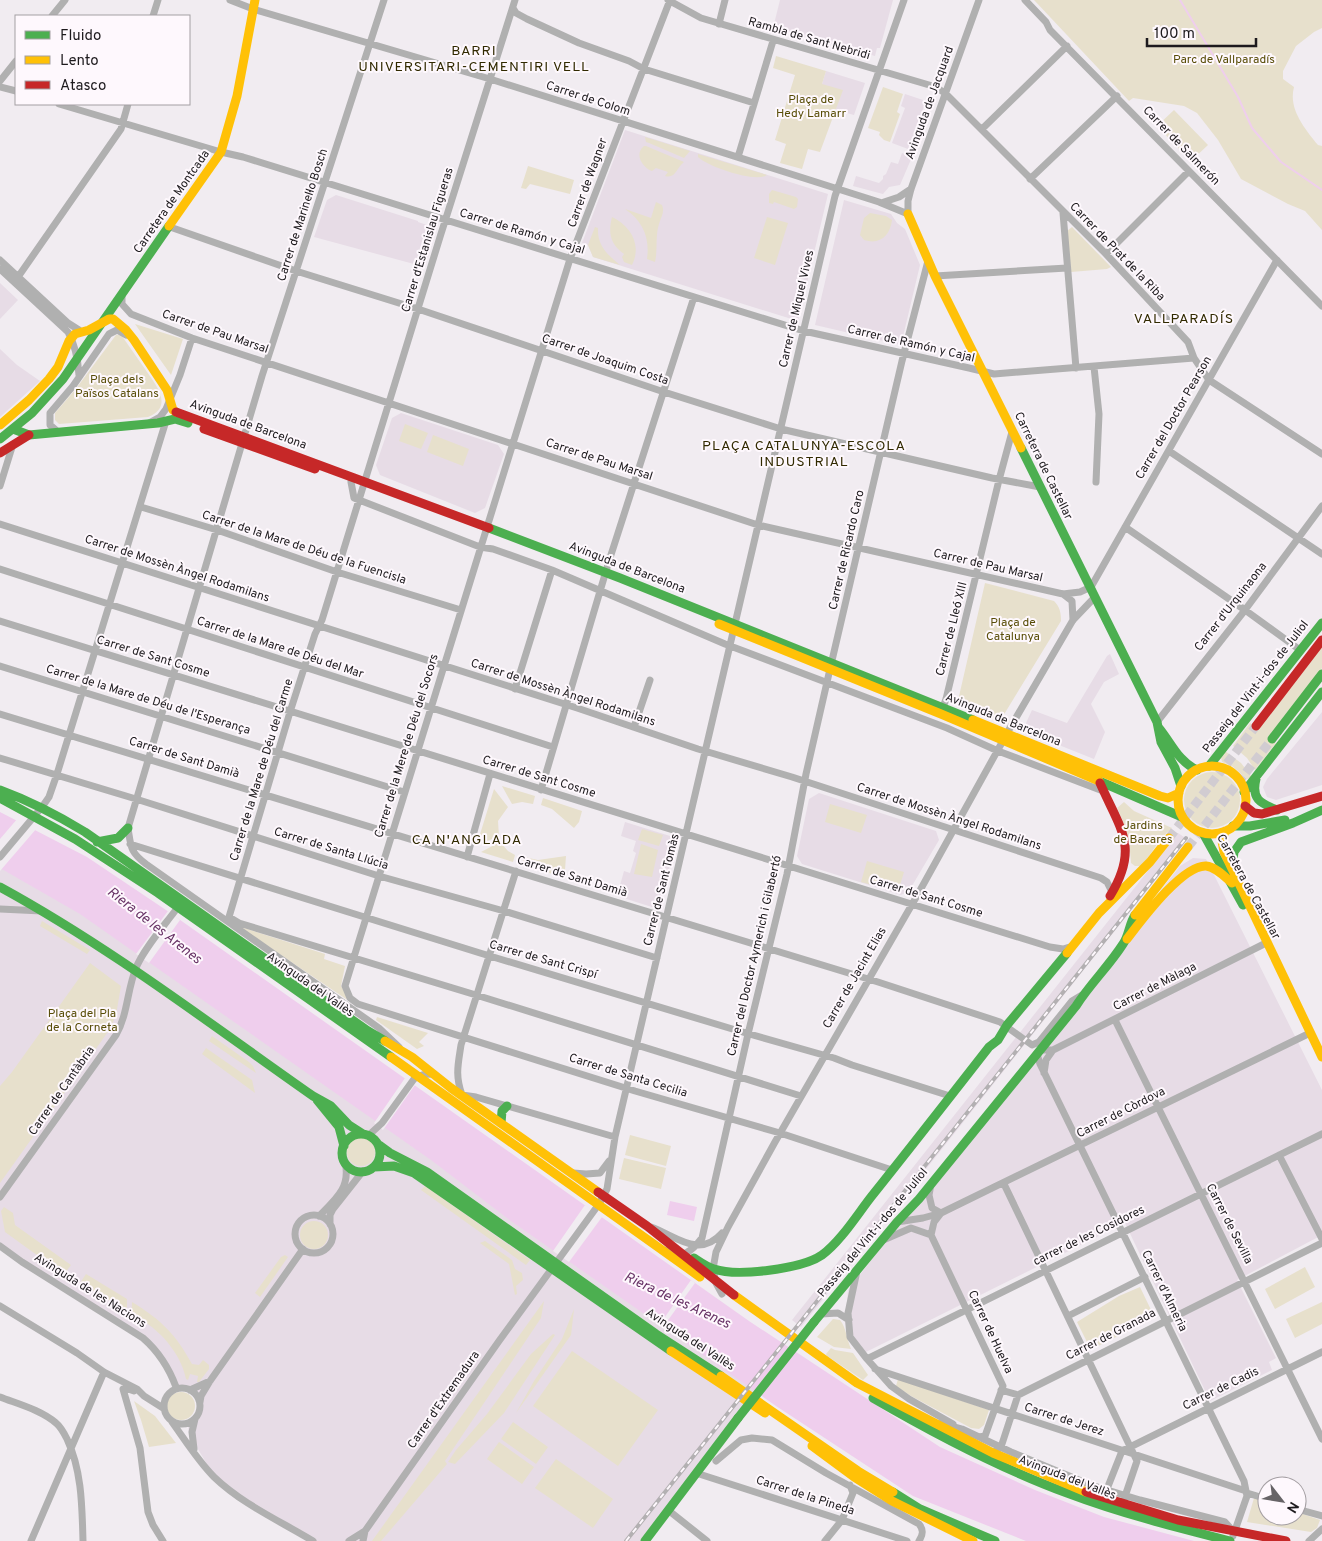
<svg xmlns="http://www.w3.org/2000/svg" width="1322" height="1541" viewBox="0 0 1322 1541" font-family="Overpass,sans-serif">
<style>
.built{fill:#e7dce6}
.green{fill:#e7e0cc}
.water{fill:#efceed}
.pier{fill:#f1ecf1}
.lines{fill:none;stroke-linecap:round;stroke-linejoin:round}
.stream{stroke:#efceed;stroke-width:2}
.secondary-tunnel{stroke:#d1ccd1;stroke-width:9;stroke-dasharray:9 4.5;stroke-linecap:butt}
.street{stroke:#b0b0b0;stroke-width:7}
.fast{stroke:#4caf50;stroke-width:9}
.slow{stroke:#ffc107;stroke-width:9}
.jam{stroke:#c62828;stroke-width:9}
.rail-casing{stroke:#b3b0b2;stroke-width:4}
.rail{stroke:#fef8fd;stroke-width:2;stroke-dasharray:5.5;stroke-linecap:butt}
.fast-bridge{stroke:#4caf50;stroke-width:9}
.labels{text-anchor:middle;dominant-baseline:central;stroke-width:4;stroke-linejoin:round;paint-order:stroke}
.street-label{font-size:12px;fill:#1d1a1d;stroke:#fef8fd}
.park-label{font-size:12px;fill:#584d07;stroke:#fef8fd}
.neighbourhood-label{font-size:14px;letter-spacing:1px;fill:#312a00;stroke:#fef8fd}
.water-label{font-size:14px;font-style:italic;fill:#683366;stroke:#fef8fd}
</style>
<rect width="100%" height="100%" fill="#f1ecf1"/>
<!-- built -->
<path class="built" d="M780,0H893L880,48H877L875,56L773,28Z
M826,71L865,83L854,115L836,110L822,100V84Z
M905,94L926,101L908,149L892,143L905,108L901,106Z
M625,130L828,194L798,321L593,257L588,245L582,243Z
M902,153L912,157L900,185L889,187L883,194L853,186L856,176L879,183L883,179V176L886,174L891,162L898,164Z
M336,195L418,221V222L427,225L419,251L429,254L425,267L314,237L327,200Z
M844,200L891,214L897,223L905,229L920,265L901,345L815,325Z
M0,283L18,300L0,319Z
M0,349L17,365L40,381L0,417Z
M401,413L498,445L504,454L485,508L475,513L380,475L376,465L392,418Z
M1110,654L1119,674L1104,682L1091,704L1105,732L1094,759L1029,733L1026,723L1032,710L1067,723L1107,656Z
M1322,712V785L1276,800L1267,797L1263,787L1267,779Z
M819,793L936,831L939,840L909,891L901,895L802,864L797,856L809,799Z
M625,822L670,836L675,845L661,902L652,907L617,896L624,871L630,873L636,853L633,851L636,841L621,836Z
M1178,833L1187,839L938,1154L801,1327L792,1320Z
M0,857L782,1361L643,1541H314L278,1521L214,1476L189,1434L188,1426L196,1416L199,1406L198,1398L195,1394L189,1390L175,1389V1383L148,1341L0,1246Z
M1193,858L1206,859L1322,1090V1235L1237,1280L1276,1358L1269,1362L1272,1370L1210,1401L1125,1223L866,1352L853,1346L845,1322L848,1290L1180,866Z"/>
<!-- green -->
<path class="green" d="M1034,0H1322V28L1314,32L1296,46L1283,71V79L1294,87C1288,109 1305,129 1318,145L1322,146V230L1305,211L1288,204L1241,179L1218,140L1197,113L1184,106L1133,98L1129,101Z
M776,56L826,71L822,84L843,90L820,152L808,149L802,169L780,163L786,144L775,140L795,75L773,68Z
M883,87L903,94L897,112L900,114L890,142L884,140L879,135L880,132L868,128Z
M1174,110L1208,145L1191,161L1157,126Z
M645,137L690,151L684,158L649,143L646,142Z
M644,146H646L684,162C676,168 676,179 665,176L668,172L656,168L652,171C642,167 634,154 644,146Z
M698,154L767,175C756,183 708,167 698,157Z
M528,166L574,180L570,194L530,184L526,189L521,188Z
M772,190L796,197L798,199L797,207L794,209L774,202L773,204L769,203V194Z
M656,202L662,205C665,212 661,217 659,224C655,237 658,249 655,262L647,259C650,238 643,221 625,209L651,218Z
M870,213L886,216L892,220C890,236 880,245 864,240L860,235L864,218Z
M612,217C631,226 642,245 632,265L624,262L622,257L624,254C610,244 608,233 612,217Z
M767,217L788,223L775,265L754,258Z
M595,227L598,228C597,246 608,255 620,265L593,257L588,245Z
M1072,227L1111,267L1107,269L1071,272L1067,231Z
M135,324L183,339L171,375Z
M116,335H121L124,339C131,349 138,359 145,369C155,384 175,406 148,417L59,424L55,420V413L75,390Z
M405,424L428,433L421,449L399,441Z
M433,435L469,449L463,466L427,452Z
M985,583L1054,601C1060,607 1061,613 1061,621L1000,721L957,705Z
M1322,646V668L1269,738L1276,743L1255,770L1247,758L1233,746L1250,723L1258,729Z
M1225,751L1241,763L1252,777L1247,779L1232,766L1222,762L1221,757Z
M1184 800a28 28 0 1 1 56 0a28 28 0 1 1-56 0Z
M502,786L535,796L533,804L522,802L512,804Z
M494,789L508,807L498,821L499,837L477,844Z
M543,798L582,811L579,822L574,828L552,809L541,805Z
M1124,802L1134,811L1172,828C1157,840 1153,853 1141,866H1135L1131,863C1130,843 1126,825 1117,808Z
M830,804L867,815L861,833L825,822Z
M642,829L663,835L659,846L638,840Z
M500,842L508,851L515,855L513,862L481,852Z
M641,844L658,850L652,877L634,874Z
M566,856L565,870L562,877L522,864L524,857L538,860Z
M867,861L904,872L898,892L861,882Z
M42,921L90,950L87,954L40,926Z
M238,926L325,954L324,959L345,966L341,986L349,1001Z
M90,963L121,986L116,1015L110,1029L0,1183V1086L12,1072Z
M377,1017L428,1033L419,1042L424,1046L417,1049L376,1020Z
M212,1036L249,1062L253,1066L256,1073L209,1041Z
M206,1048L252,1080L255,1093L202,1054Z
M630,1135L671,1146L666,1166L625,1155Z
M347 1152a14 14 0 1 1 28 0a14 14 0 1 1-28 0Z
M624,1158L666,1168L661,1189L619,1179Z
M425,1186L530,1260L526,1265L421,1190Z
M4,1207L13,1213L15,1225L71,1265L65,1273L34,1253L5,1232L1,1211Z
M300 1235a14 14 0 1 1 28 0a14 14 0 1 1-28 0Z
M485,1241L512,1260L515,1269L522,1273L523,1280L516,1286L517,1294L515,1295L509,1264L480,1243Z
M285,1255L288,1257L260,1297L255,1293L281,1257Z
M1305,1267L1315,1287L1275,1309L1265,1289Z
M86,1274L127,1299V1311L80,1283Z
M1140,1287L1152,1312L1150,1320L1098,1346L1087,1342L1077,1322L1119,1296Z
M544,1301L541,1318L445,1461L447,1464L381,1541H372Z
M132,1302C161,1320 175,1333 192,1364L199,1365L203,1360L209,1365V1369L199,1382H197L198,1376L190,1374L188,1380L186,1379C182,1358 166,1337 149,1325C144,1321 137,1318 133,1313C131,1309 132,1306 132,1302Z
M1322,1302V1324L1295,1338L1286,1319Z
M574,1309L571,1335L516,1413L534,1381L562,1339Z
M833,1319L840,1320C846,1327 847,1340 851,1349L834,1347L817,1337Z
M553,1334L555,1335L504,1413L455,1464L448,1462L456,1450L487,1414L531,1354Z
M831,1348L835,1350L853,1353L868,1375L863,1380L827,1356L826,1354Z
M572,1351L658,1410L618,1466L533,1406Z
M898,1379L989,1410L984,1425L979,1429L971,1428L911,1396L896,1386Z
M167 1406a14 14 0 1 1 28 0a14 14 0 1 1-28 0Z
M134,1401L155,1416L176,1443L149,1447L141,1420Z
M513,1422L548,1447L536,1464L501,1439Z
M499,1442L534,1467L522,1484L487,1459Z
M556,1459L613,1499L593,1528L535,1488Z
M1254,1498L1267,1503V1516H1297V1512L1320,1520L1317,1528L1311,1532L1247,1522Z"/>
<!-- water -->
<path class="water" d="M0,812L87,857L166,910L749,1321L940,1447L1035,1490L1104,1517L1194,1541H1026L913,1496L776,1406L511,1221L431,1160L80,914L0,868Z
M670,1201L697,1207L694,1221L667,1215Z"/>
<!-- pier -->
<path class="pier" d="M18,818L37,828L0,871V839Z
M168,911L180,920L149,963L136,954Z
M405,1078L415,1085L383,1130L374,1123Z
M585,1205L602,1217L569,1262L553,1251Z
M691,1280L695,1283L663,1327L660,1324Z"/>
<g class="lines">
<!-- stream -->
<path class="stream" d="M1180,0L1238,97L1252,128L1281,162L1322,190"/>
<!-- secondary-tunnel -->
<path class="secondary-tunnel" d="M1169,838L1256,726
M1188,847L1272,739"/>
<!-- street -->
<path class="street" d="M230,0L253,9L490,79L772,168L879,202L908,214V201L911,189L979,0
M384,0L262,376L128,828C131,847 130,852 146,864L379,1028L399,1047
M515,0L440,237L322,620L315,634L290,712L229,917L239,923L476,995L801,1096
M668,0L701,18L936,87L946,94L1106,254L1188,342L1194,358L1209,380L1322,454
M670,0L570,259L345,986L350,998L358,1004L635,1091L780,1133L892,1170
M1025,0L1046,22L1050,30L1322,306
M513,8L516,13L527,19L579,43L629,61L644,69L754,103
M52,16L65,0
M153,16L158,0
M719,24L725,0
M0,81L16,61
M0,87L16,91
M59,104L221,152L243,157L804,331L969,368L994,374L1194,358
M982,129L1067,46
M738,157L773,41
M1030,179L1117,96
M881,203L899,197L911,189
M1063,213L1076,368
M170,227L296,271L418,309L664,392L781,429L992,478L1040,487
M1106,254L1189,171
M0,260L68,323L79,330
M0,269L68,332C76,346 78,360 79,375
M935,276L1067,268
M18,277L121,129L128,104
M122,294V304L131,314L192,338L758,525L1063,594L1080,592L1091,587L1277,260
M1094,367L1099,414L1096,482
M149,423L160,417L166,409L180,375L192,338
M58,432L50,425V413L73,386L109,334L117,330L126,335
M1169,451L1322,554
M351,482L354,498L480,547L493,549L552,570L725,644L947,728L998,751L1103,791
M0,486L13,444
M141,507L217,530L337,572L461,610
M0,524L577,708L698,749L792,777L1101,878L1107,882L1112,892
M1125,527L1245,610L1300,650
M0,569L553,747
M1063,594L1072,601L1073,620
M0,621L1050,947L1063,949L1073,946
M0,666L404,792
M515,689L552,570
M941,713L946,699L999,480L1012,432
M0,714L878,982L1000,1022L1032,1045L1039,1042L1072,1001L1082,995
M1157,722L1245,610L1322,506
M634,727L650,680
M0,758L136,799L379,876L504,911L657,958
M541,790L609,561L694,297
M130,844L480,953L739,1031L834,1058L852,1065L950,1096
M0,857L42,807L49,797L57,774L166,421
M467,857L490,774
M516,871L461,1045C458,1065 455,1075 462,1095L476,1097L615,1137
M0,909L42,911
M1115,1020L1322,1439
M1040,1050H1053L1266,943
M1037,1054L1040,1064L1244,1481L1247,1496L1233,1536
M1044,1073L1046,1060L1053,1050
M369,1135L382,1123L414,1079C420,1074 426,1074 433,1074
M1279,1155L1322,1239
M573,1173L586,1174L600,1173L609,1161
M931,1184L929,1195L932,1208L941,1213
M1004,1184L1137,1461L1121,1508
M0,1197L116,1035C128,1014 127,990 136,968C143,950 163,927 175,911
M941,1213L934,1222L931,1235L1003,1386L985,1436L979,1437
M295 1234a19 19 0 1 1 38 0a19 19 0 1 1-38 0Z
M319,1216C336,1199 351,1187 345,1162
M897,1222L923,1218L941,1213L1310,1033
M330,1224V1215L333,1209L363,1171
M651,1227C676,1236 699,1259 722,1233
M881,1241L911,1228L931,1235
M0,1246L22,1262L143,1338C159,1352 169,1368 176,1387
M667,1250C682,1260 692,1251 702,1238L748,1034L787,874L806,774L830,669L902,361L928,261
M857,1271L848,1313L850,1337L867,1359L891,1386L909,1399L953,1424
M722,1294L716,1283L713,1269L716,1252L728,1227L775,1142L918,894L1010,728L1073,620L1095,597
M0,1306L77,1353L104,1372L137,1389L144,1396L163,1408
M821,1314L838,1313L849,1320
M1068,1316L1145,1277
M867,1359L1322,1134
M875,1369L1246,1491
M164 1406a18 18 0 1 1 36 0a18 18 0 1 1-36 0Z
M190,1390L210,1381
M1001,1390L1018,1395
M134,1391L125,1388L123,1389L140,1448L148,1512L153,1525L163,1541
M0,1397C18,1404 41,1410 56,1423C61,1427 64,1433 67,1439C82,1471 82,1506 83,1541
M200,1402L201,1396L210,1381L303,1249
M172,1422C185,1440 198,1461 214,1477C242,1504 280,1521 313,1541
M941,1423L962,1429L1011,1452L1091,1485L1140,1500L1225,1522L1234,1532
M194,1449L192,1432L195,1419
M989,1453H993L1001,1447L1018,1395L1322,1243
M716,1461L741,1440L752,1438L772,1440L826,1473L919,1524C924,1530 923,1535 919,1541
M696,1473L907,1541
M1247,1493L1267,1499
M1105,1494L1122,1451L1322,1352
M1297,1509L1322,1516
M668,1510L707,1541
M31,1541L104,1372
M349,1541L365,1531L499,1341L599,1204L607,1189L615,1137L835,196L904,0
M363,1541L365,1531
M825,1541L842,1520L853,1493L850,1485
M1309,1541L1322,1529"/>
<!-- fast -->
<path class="fast" d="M13,429L29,435L158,423L175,419L188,423
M0,439L32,413L63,379L169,226
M1021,448L1157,722L1161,742L1175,768L1181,786
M489,528L620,578L973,720
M1159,728C1172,744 1178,761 1197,770
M1272,739L1322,674
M1209,766L1322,623
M1256,779C1251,799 1260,803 1277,810
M1099,781L1182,817
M0,790C30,801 57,815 85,832L368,1031L385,1041
M1244,792L1322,692
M0,798L75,839L158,893L391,1057
M1233,826H1250L1285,820
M1203,833L1243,905
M97,842L118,838L128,828
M1232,866L1234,852L1241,842L1293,823L1322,810
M0,887C110,947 210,1024 313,1096L331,1106L349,1125L363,1134
M317,1100L339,1127L344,1146
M501,1123L502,1111L507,1106
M342 1153a19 19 0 1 1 38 0a19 19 0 1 1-38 0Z
M379,1145L390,1153L427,1172L656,1334L721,1376
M374,1167L394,1166L414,1173L671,1351
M694,1258C700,1262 707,1267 714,1269C737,1277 802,1269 822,1255C840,1242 857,1215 871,1197C911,1147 950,1097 989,1047L998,1040L1007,1025L1067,953
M814,1322L897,1222L919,1199L1076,1006C1090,984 1109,966 1123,944C1129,936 1129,924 1135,915
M873,1398C935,1434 999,1468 1067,1493C1120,1513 1175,1527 1230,1541
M893,1492L920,1509L995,1541
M645,1541L738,1418"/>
<!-- slow -->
<path class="slow" d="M908,214L935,276L1021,448
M169,226L221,152L237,96L255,0
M0,425L29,400L49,379L58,367L69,341L75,334L89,330L109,319H113L126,330L134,340L167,390L173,410L176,412
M719,624L941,714L1099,781
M973,720L1160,796L1168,798L1179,793
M1178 800a34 34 0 1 1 68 0a34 34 0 1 1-68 0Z
M1225,831L1222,841L1224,852L1322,1057
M1135,915L1188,847
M1127,939C1141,921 1182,865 1206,866C1216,867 1225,877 1232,883
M1067,953L1099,913L1150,862L1169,838
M385,1041L412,1057L451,1088L598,1192
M391,1057L700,1277
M734,1295L857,1383L993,1453L1086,1492
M671,1351L765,1413
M721,1376L858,1471L893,1492
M812,1446L854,1477L892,1501L973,1541"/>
<!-- jam -->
<path class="jam" d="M176,412L489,528
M204,429L315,469
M0,453L29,435
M1256,726L1322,640
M1100,783C1120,829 1140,847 1110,896
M1245,806L1254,813L1262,814L1322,796
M598,1192L647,1226L734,1295
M1086,1492L1178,1520L1286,1541"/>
<!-- rail casing -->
<g class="rail-casing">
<path id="rail" d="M626,1541L1186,838"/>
</g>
<!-- rail -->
<use href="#rail" class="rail"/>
<!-- fast-bridge -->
<path class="fast-bridge" d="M738,1418L814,1322"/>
</g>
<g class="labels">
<!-- street labels -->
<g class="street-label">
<text transform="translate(809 39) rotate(16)">Rambla de Sant Nebridi</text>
<text transform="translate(588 99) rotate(18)">Carrer de Colom</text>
<text transform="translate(930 103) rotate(-70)">Avinguda de Jacquard</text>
<text transform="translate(1181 146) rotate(46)">Carrer de Salmerón</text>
<text transform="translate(588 183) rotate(-70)">Carrer de Wagner</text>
<text transform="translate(172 202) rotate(-55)">Carretera de Montcada</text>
<text transform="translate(303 215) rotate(-72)">Carrer de Marinel·lo Bosch</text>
<text transform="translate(522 232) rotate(17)">Carrer de Ramón y Cajal</text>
<text transform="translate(428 240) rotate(-73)">Carrer d'Estanislau Figueras</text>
<text transform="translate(1117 252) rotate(46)">Carrer de Prat de la Riba</text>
<text transform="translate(797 309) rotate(-77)">Carrer de Miquel Vives</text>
<text transform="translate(215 332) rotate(19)">Carrer de Pau Marsal</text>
<text transform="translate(911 344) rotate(13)">Carrer de Ramón y Cajal</text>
<text transform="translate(605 360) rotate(19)">Carrer de Joaquim Costa</text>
<text transform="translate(1174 418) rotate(-60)">Carrer del Doctor Pearson</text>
<text transform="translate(248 425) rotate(20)">Avinguda de Barcelona</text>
<text transform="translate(599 460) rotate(18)">Carrer de Pau Marsal</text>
<text transform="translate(1043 466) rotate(64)">Carretera de Castellar</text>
<text transform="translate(304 548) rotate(18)">Carrer de la Mare de Déu de la Fuencisla</text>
<text transform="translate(847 550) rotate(-77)">Carrer de Ricardo Caro</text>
<text transform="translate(988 566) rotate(13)">Carrer de Pau Marsal</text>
<text transform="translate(627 568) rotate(21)">Avinguda de Barcelona</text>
<text transform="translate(177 569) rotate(18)">Carrer de Mossèn Àngel Rodamilans</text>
<text transform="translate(1231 607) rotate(-52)">Carrer d'Urquinaona</text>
<text transform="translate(952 629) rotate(-76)">Carrer de Lleó XIII</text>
<text transform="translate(280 648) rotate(18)">Carrer de la Mare de Déu del Mar</text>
<text transform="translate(153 657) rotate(17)">Carrer de Sant Cosme</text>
<text transform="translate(1256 687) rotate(-52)">Passeig del Vint-i-dos de Juliol</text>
<text transform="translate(563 693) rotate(18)">Carrer de Mossèn Àngel Rodamilans</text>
<text transform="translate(148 700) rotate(17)">Carrer de la Mare de Déu de l'Esperança</text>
<text transform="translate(1003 720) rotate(22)">Avinguda de Barcelona</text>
<text transform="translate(407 746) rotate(-73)">Carrer de la Mere de Déu del Socors</text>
<text transform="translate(184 758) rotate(17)">Carrer de Sant Damià</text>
<text transform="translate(262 770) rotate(-73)">Carrer de la Mare de Déu del Carme</text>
<text transform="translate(539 777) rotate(17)">Carrer de Sant Cosme</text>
<text transform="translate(949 817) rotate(18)">Carrer de Mossèn Àngel Rodamilans</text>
<text transform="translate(331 849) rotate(17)">Carrer de Santa Llúcia</text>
<text transform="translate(572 877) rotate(17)">Carrer de Sant Damià</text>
<text transform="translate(1248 887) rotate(61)">Carretera de Castellar</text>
<text transform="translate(662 890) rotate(-76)">Carrer de Sant Tomàs</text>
<text transform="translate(926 897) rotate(17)">Carrer de Sant Cosme</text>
<text transform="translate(755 956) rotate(-77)">Carrer del Doctor Aymerich i Gilabertó</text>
<text transform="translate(543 960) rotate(16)">Carrer de Sant Crispí</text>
<text transform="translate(855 978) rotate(-60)">Carrer de Jacint Elias</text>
<text transform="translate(310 985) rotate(35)">Avinguda del Vallès</text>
<text transform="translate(1155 987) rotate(-27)">Carrer de Màlaga</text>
<text transform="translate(628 1076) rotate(17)">Carrer de Santa Cecilia</text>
<text transform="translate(62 1091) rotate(-55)">Carrer de Cantàbria</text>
<text transform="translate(1121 1113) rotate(-27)">Carrer de Còrdova</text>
<text transform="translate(1229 1224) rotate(63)">Carrer de Sevilla</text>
<text transform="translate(873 1233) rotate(-50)">Passeig del Vint-i-dos de Juliol</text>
<text transform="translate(1089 1236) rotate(-26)">carrer de les Cosidores</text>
<text transform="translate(90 1291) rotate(32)">Avinguda de les Nacions</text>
<text transform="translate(1164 1291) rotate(64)">Carrer d'Almeria</text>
<text transform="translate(990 1332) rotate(65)">Carrer de Huelva</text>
<text transform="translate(1111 1335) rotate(-27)">Carrer de Granada</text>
<text transform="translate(690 1340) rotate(33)">Avinguda del Vallès</text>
<text transform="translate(1221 1389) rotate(-26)">Carrer de Cadis</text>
<text transform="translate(444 1400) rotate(-55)">Carrer d'Extremadura</text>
<text transform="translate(1064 1420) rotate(18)">Carrer de Jerez</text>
<text transform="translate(1067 1478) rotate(21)">Avinguda del Vallès</text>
<text transform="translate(805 1496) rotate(18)">Carrer de la Pineda</text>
</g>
<!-- park labels -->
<g class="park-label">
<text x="1224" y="60">Parc de Vallparadís</text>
<text x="811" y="100">Plaça de<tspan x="811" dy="14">Hedy Lamarr</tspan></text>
<text x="117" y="380">Plaça dels<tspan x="117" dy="14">Països Catalans</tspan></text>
<text x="1013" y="623">Plaça de<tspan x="1013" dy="14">Catalunya</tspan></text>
<text x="1143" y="826">Jardins<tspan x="1143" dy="14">de Bacares</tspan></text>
<text x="82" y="1014">Plaça del Pla<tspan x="82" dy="14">de la Corneta</tspan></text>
</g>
<!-- neighbourhood labels -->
<g class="neighbourhood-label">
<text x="474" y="51">BARRI<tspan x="474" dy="16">UNIVERSITARI-CEMENTIRI VELL</tspan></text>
<text x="1184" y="319">VALLPARADÍS</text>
<text x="804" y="446">PLAÇA CATALUNYA-ESCOLA<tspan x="804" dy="16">INDUSTRIAL</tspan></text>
<text x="467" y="840">CA N'ANGLADA</text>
</g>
<!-- water labels -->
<g class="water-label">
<text transform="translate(154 926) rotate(38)">Riera de les Arenes</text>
<text transform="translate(677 1301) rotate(25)">Riera de les Arenes</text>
</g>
</g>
<!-- legend -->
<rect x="15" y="15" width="175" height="90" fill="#fef8fd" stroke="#a49fa3"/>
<rect x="25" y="31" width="25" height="8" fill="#4caf50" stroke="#a49fa3"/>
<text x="60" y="40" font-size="15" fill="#1d1a1d">Fluido</text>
<rect x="25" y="56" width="25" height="8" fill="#ffc107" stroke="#a49fa3"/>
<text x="60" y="65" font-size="15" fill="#1d1a1d">Lento</text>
<rect x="25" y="81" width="25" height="8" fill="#c62828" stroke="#a49fa3"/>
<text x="60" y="90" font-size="15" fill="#1d1a1d">Atasco</text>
<!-- north arrow -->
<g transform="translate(1282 1501) rotate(121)"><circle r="24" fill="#fef8fd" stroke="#a49fa3"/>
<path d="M0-4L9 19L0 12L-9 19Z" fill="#676467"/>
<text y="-8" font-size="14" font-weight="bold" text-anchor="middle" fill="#1d1a1d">N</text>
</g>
<!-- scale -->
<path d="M1147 38v8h109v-8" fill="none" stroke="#1d1a1d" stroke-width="2.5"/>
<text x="1154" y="38" font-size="15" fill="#1d1a1d" stroke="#fef8fd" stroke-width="4" paint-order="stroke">100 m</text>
</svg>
